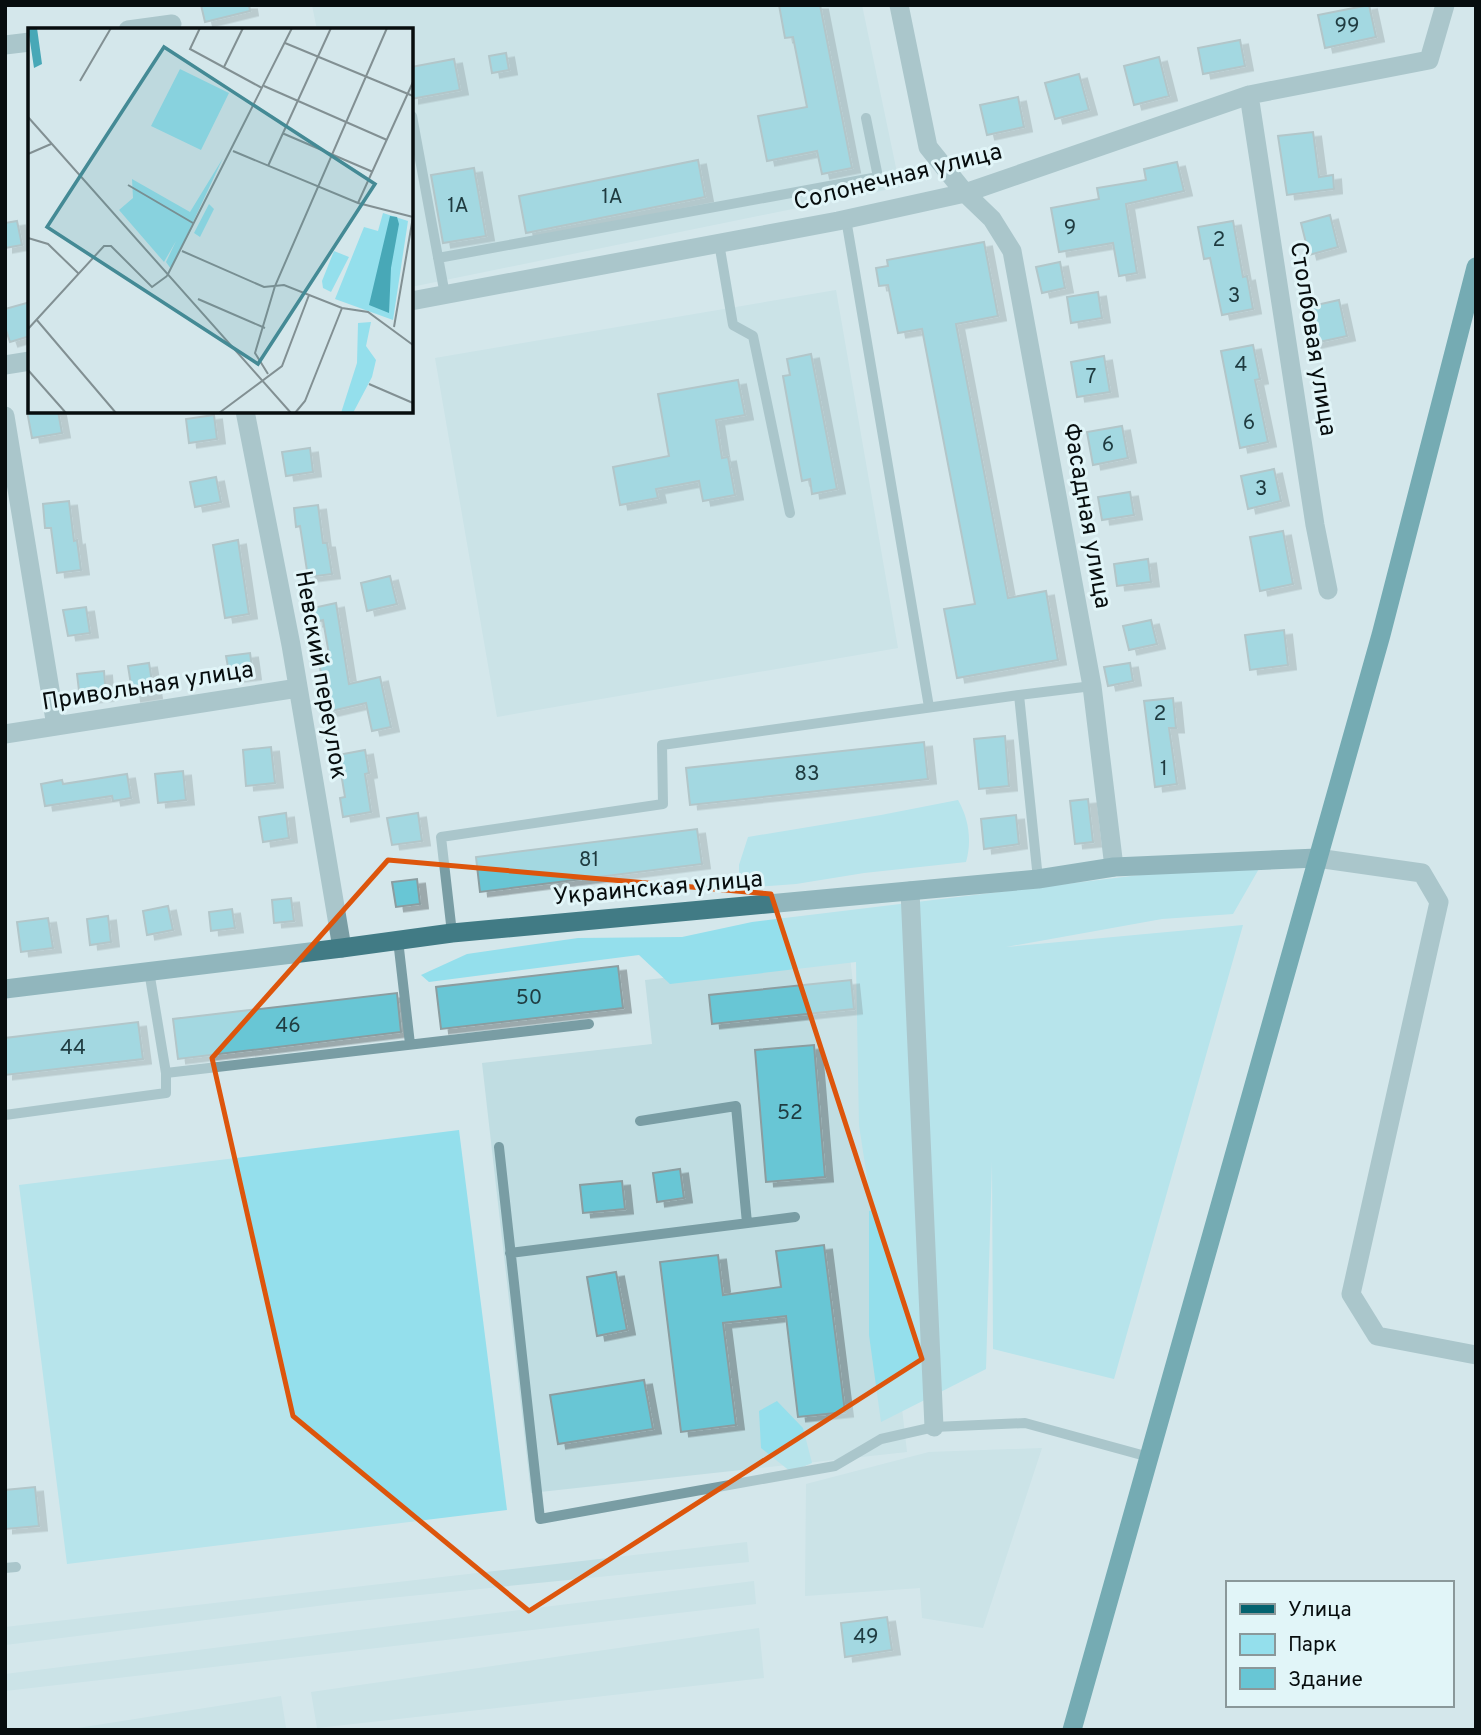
<svg xmlns="http://www.w3.org/2000/svg" width="1481" height="1735" viewBox="0 0 1481 1735" font-family="Overpass,sans-serif">
<style>
.built{fill:#c0dde2}
.green{fill:#94dfec}
.building{fill:#68c6d5;stroke:#8b9da0;stroke-width:2;filter:url(#shadow)}
.lines{fill:none;stroke-linecap:round;stroke-linejoin:round}
.service{stroke:#799da4;stroke-width:10}
.minor{stroke:#799da4;stroke-width:19}
.secondary{stroke:#417b85;stroke-width:19}
.primary{stroke:#03626f;stroke-width:19}
.marked{fill:none;stroke:#dd550c;stroke-width:5;stroke-linejoin:round}
.labels{text-anchor:middle;dominant-baseline:central;stroke-width:6;stroke-linejoin:round;paint-order:stroke}
.number-label{font-size:21px;fill:#1f3b40}
.street-label{font-size:24px;fill:#070d0e;stroke:#e1f5f8}
.inset-road{fill:none;stroke:#829093;stroke-width:2}
.view{fill:#448a95;fill-opacity:0.15;stroke:#448a95;stroke-width:3.5}
.inset-edge{fill:none;stroke:#070d0e;stroke-width:3.5}
</style>
<defs>
<filter id="shadow"><feDropShadow dx="8" dy="4.5" stdDeviation="0" flood-color="#0004"/></filter>
</defs>
<rect width="100%" height="100%" fill="#d4e7eb"/>
<!-- built -->
<path class="built" d="M312,5H862L900,187L411,287V30H317Z
M836,290L898,648L497,717L435,358Z
M850,957L907,1452L531,1493L482,1063L652,1044L645,980Z
M1042,1448L983,1628L922,1618L920,1588L805,1596L806,1484L929,1452Z
M747,1542L749,1562L349,1602L5,1645V1627Z
M754,1581L756,1604L5,1691V1674Z
M759,1628L764,1678L317,1728L311,1692Z
M281,1696L286,1728L273,1730H65Z"/>
<!-- green -->
<path class="green" d="M958,800C969,819 972,841 966,862L864,873L796,884L739,888V865L748,837L881,815Z
M1264,860L1233,914L1162,919L1006,947L1243,925L1114,1379L993,1349L992,1161L986,1369L881,1422L869,1335V1211L872,1210L859,1125L856,962L670,984L639,955L429,982L421,975L467,954L578,938L682,937L752,922Z
M459,1130L507,1510L67,1564L19,1185Z
M777,1401L803,1428L812,1463L791,1472L761,1448L759,1411Z"/>
<!-- building -->
<path class="building" d="M201,5H249L250,11L205,22Z
M779,5H820L852,168L822,174L817,151L767,161L758,116L807,107L793,37L785,38Z
M1369,5L1376,37L1325,48L1318,15Z
M1240,40L1245,66L1203,74L1198,48Z
M506,53L509,70L492,73L489,56Z
M1159,57L1169,96L1134,105L1124,66Z
M454,59L460,90L411,99V67Z
M1079,74L1089,110L1055,119L1045,83Z
M1018,97L1024,127L987,135L980,105Z
M1313,132L1319,177L1333,175L1334,189L1287,195L1278,136Z
M698,160L705,197L526,233L519,196Z
M1177,162L1184,191L1126,204L1137,273L1119,276L1113,243L1059,252L1051,208L1099,199L1097,188L1146,180L1144,169Z
M474,168L486,236L443,243L431,175Z
M1330,215L1338,247L1309,255L1301,223Z
M17,221L22,245L5,248V223Z
M1233,221L1243,277L1247,276L1253,309L1222,315L1210,258L1204,259L1198,227Z
M984,242L998,316L956,324L1008,598L1046,591L1058,660L957,678L944,609L975,604L922,329L898,333L888,285L879,286L876,268L888,266L887,260Z
M1060,262L1065,288L1042,293L1036,267Z
M1098,292L1102,318L1071,323L1067,297Z
M1339,300L1347,336L1310,344L1303,308Z
M30,302V336L10,342L5,327V309Z
M1253,345L1260,379L1255,380L1268,442L1240,448L1221,351Z
M811,354L837,489L812,494L810,479L802,481L783,376L790,375L787,359Z
M1104,356L1110,392L1077,397L1071,362Z
M738,380L745,415L716,420L722,458L728,457L735,495L703,501L699,481L656,489L658,498L620,505L613,467L669,456L658,394Z
M27,411H58L62,433L32,438Z
M214,415L217,439L189,443L186,419Z
M1122,426L1128,458L1093,465L1087,432Z
M310,448L313,472L286,476L282,452Z
M1274,469L1281,501L1248,509L1241,476Z
M216,477L221,502L195,507L190,482Z
M1130,492L1134,515L1102,520L1098,497Z
M69,501L74,541L77,540L81,570L57,573L51,528H45L43,504Z
M318,505L323,543H327L332,574L308,577L300,526L296,527L294,508Z
M1283,531L1293,584L1260,591L1250,537Z
M238,540L249,614L225,618L213,545Z
M1148,559L1151,582L1117,586L1114,564Z
M390,576L397,604L367,611L361,583Z
M336,603L349,684L380,677L391,727L372,731L366,703L327,712L318,655L329,654L323,620L315,622L313,608Z
M86,607L90,633L68,636L63,610Z
M1151,620L1157,644L1129,650L1123,626Z
M1284,630L1288,665L1250,670L1245,635Z
M250,653L253,675L230,678L226,656Z
M149,663L154,694L133,697L128,666Z
M1130,663L1133,681L1108,686L1104,667Z
M104,671L106,696L80,699L77,674Z
M1173,698L1176,728H1169L1177,784L1155,787L1144,701Z
M1005,736L1009,786L979,789L974,739Z
M924,742L928,779L690,805L686,768Z
M271,747L275,783L246,786L243,750Z
M365,750L369,773L365,774L371,812L343,817L340,798L345,797L338,755Z
M183,771L186,800L158,803L155,774Z
M127,774L131,798L113,801L112,796L45,806L41,784L62,780L63,784Z
M1088,799L1093,842L1075,844L1070,801Z
M286,813L289,838L263,842L259,817Z
M418,813L422,841L392,845L387,818Z
M1016,815L1019,844L984,849L981,819Z
M697,829L702,864L480,892L476,857Z
M417,879L420,904L396,907L392,882Z
M291,898L294,921L274,923L272,900Z
M168,906L173,930L147,935L143,911Z
M232,909L235,928L211,931L209,912Z
M108,916L111,942L90,945L87,919Z
M48,918L53,948L21,952L17,922Z
M618,966L623,1008L441,1029L436,987Z
M851,980L854,1009L712,1024L709,995Z
M397,993L401,1032L178,1059L173,1019Z
M138,1022L143,1059L5,1075V1038Z
M814,1045L825,1177L766,1182L755,1050Z
M680,1169L684,1198L657,1202L653,1173Z
M622,1181L625,1209L583,1213L580,1185Z
M824,1245L845,1412L798,1417L786,1316L723,1323L736,1425L681,1432L660,1262L718,1255L723,1295L781,1287L776,1251Z
M616,1272L627,1330L597,1336L587,1277Z
M644,1380L653,1429L558,1444L550,1395Z
M35,1487L39,1526L5,1529V1490Z
M887,1617L892,1650L845,1657L841,1623Z"/>
<g class="lines">
<!-- service -->
<path class="service" d="M412,116L445,295
M846,219L929,707
M719,243L733,325L753,336L790,513
M438,258L878,177L866,118
M1038,879L1019,695L1092,686
M452,933L441,837L663,804L662,745L1019,695
M398,940L410,1044
M149,971L166,1073
M5,1115L166,1093V1073L589,1024
M640,1121L736,1106L747,1223
M499,1147L540,1519L835,1466L881,1439L934,1427L1025,1423L1149,1457
M510,1253L795,1217
M5,1568L16,1567"/>
<!-- minor -->
<path class="minor" d="M899,5L928,147L965,193L992,219L1012,251L1092,686L1114,867
M128,30L172,24
M5,45L30,42
M1249,95L1315,525L1328,590
M411,301L838,221L965,193L1249,95L1429,60L1445,5
M5,365L30,361
M245,411L291,645L342,948
M5,416L56,726
M5,734L298,688
M1317,858L1422,873L1439,902L1351,1294L1377,1336L1476,1355
M910,891L934,1427"/>
<!-- secondary -->
<path class="secondary" d="M5,989L342,948L452,933L1038,879L1114,867L1317,858"/>
<!-- primary -->
<path class="primary" d="M1072,1730L1381,635L1476,267"/>
</g>
<!-- marked area -->
<path d="M0 0H1481V1735H0ZM388,860L771,894L922,1359L529,1611L293,1416L212,1058Z" fill="#d4e7eb" fill-opacity=".55" fill-rule="evenodd"/>
<path class="marked" d="M388,860L771,894L922,1359L529,1611L293,1416L212,1058Z"/>
<g class="labels">
<!-- number labels -->
<g class="number-label">
<text x="1347" y="26">99</text>
<text x="612" y="197">1А</text>
<text x="458" y="206">1А</text>
<text x="1070" y="228">9</text>
<text x="1219" y="240">2</text>
<text x="1234" y="296">3</text>
<text x="1241" y="365">4</text>
<text x="1091" y="377">7</text>
<text x="1249" y="423">6</text>
<text x="1108" y="445">6</text>
<text x="1261" y="489">3</text>
<text x="1160" y="714">2</text>
<text x="1164" y="769">1</text>
<text x="807" y="774">83</text>
<text x="589" y="860">81</text>
<text x="529" y="998">50</text>
<text x="288" y="1026">46</text>
<text x="73" y="1048">44</text>
<text x="790" y="1113">52</text>
<text x="866" y="1637">49</text>
</g>
<!-- street labels -->
<g class="street-label">
<text transform="translate(898 178) rotate(-14)">Солонечная улица</text>
<text transform="translate(1312 339) rotate(81)">Столбовая улица</text>
<text transform="translate(1086 516) rotate(80)">Фасадная улица</text>
<text transform="translate(320 675) rotate(80)">Невский переулок</text>
<text transform="translate(148 687) rotate(-9)">Привольная улица</text>
<text transform="translate(658 889) rotate(-5)">Украинская улица</text>
</g>
</g>
<!-- overview -->
<g transform="translate(28 28)">
<rect width="385" height="385" fill="#d4e7eb"/>
<path d="M152,41L201,65L173,122L123,98ZM195,130L143,241L138,234L148,213L136,234L91,182L105,170L104,151L162,184ZM181,176L186,181L172,209L166,205ZM355,185L380,193L365,292L307,271L336,199L350,203ZM306,223L321,229L303,264L295,260L294,253ZM343,294L338,318L348,332L344,349L325,385H313L329,335L330,295Z" fill="#94dfec"/>
<path d="M0,0H9L14,36L6,40ZM362,188L369,189L371,196L363,240L361,285L341,277Z" fill="#48a8b7"/>
<path class="inset-road" d="M172,0L162,21L234,60M257,15L385,68M196,39L215,0M52,53L83,0M236,58L359,112M0,89L263,385M254,105L345,144M205,123L330,175L385,189M0,126L23,116M240,138L303,0M100,157L165,195M330,175L385,54M0,210L20,216L50,245M154,223L236,259L256,257L314,280L340,284L385,317M139,248L264,0M170,271L237,300M8,291L88,385M366,299L385,189M0,301L76,218H83L124,259L139,248M0,342L38,385M240,346L227,325L247,258L359,0M341,356L385,375M191,385L254,338L281,267M267,385L277,373L314,280"/>
<path class="view" d="M136,19L347,156L230,336L19,199Z"/>
<rect width="385" height="385" class="inset-edge"/>
</g>
<!-- border -->
<rect width="1481" height="1735" fill="none" stroke="#070d0e" stroke-width="14"/>
<!-- legend -->
<rect x="1226" y="1581" width="228" height="126" fill="#e1f5f8" stroke="#8a989a" stroke-width="2"/>
<rect x="1240" y="1604" width="35" height="10" fill="#03626f" stroke="#8a989a" stroke-width="2"/>
<text x="1288" y="1616" font-size="21" fill="#070d0e">Улица</text>
<rect x="1240" y="1634" width="35" height="21" fill="#94dfec" stroke="#8a989a" stroke-width="2"/>
<text x="1288" y="1651" font-size="21" fill="#070d0e">Парк</text>
<rect x="1240" y="1668" width="35" height="21" fill="#68c6d5" stroke="#8a989a" stroke-width="2"/>
<text x="1288" y="1686" font-size="21" fill="#070d0e">Здание</text>
</svg>
